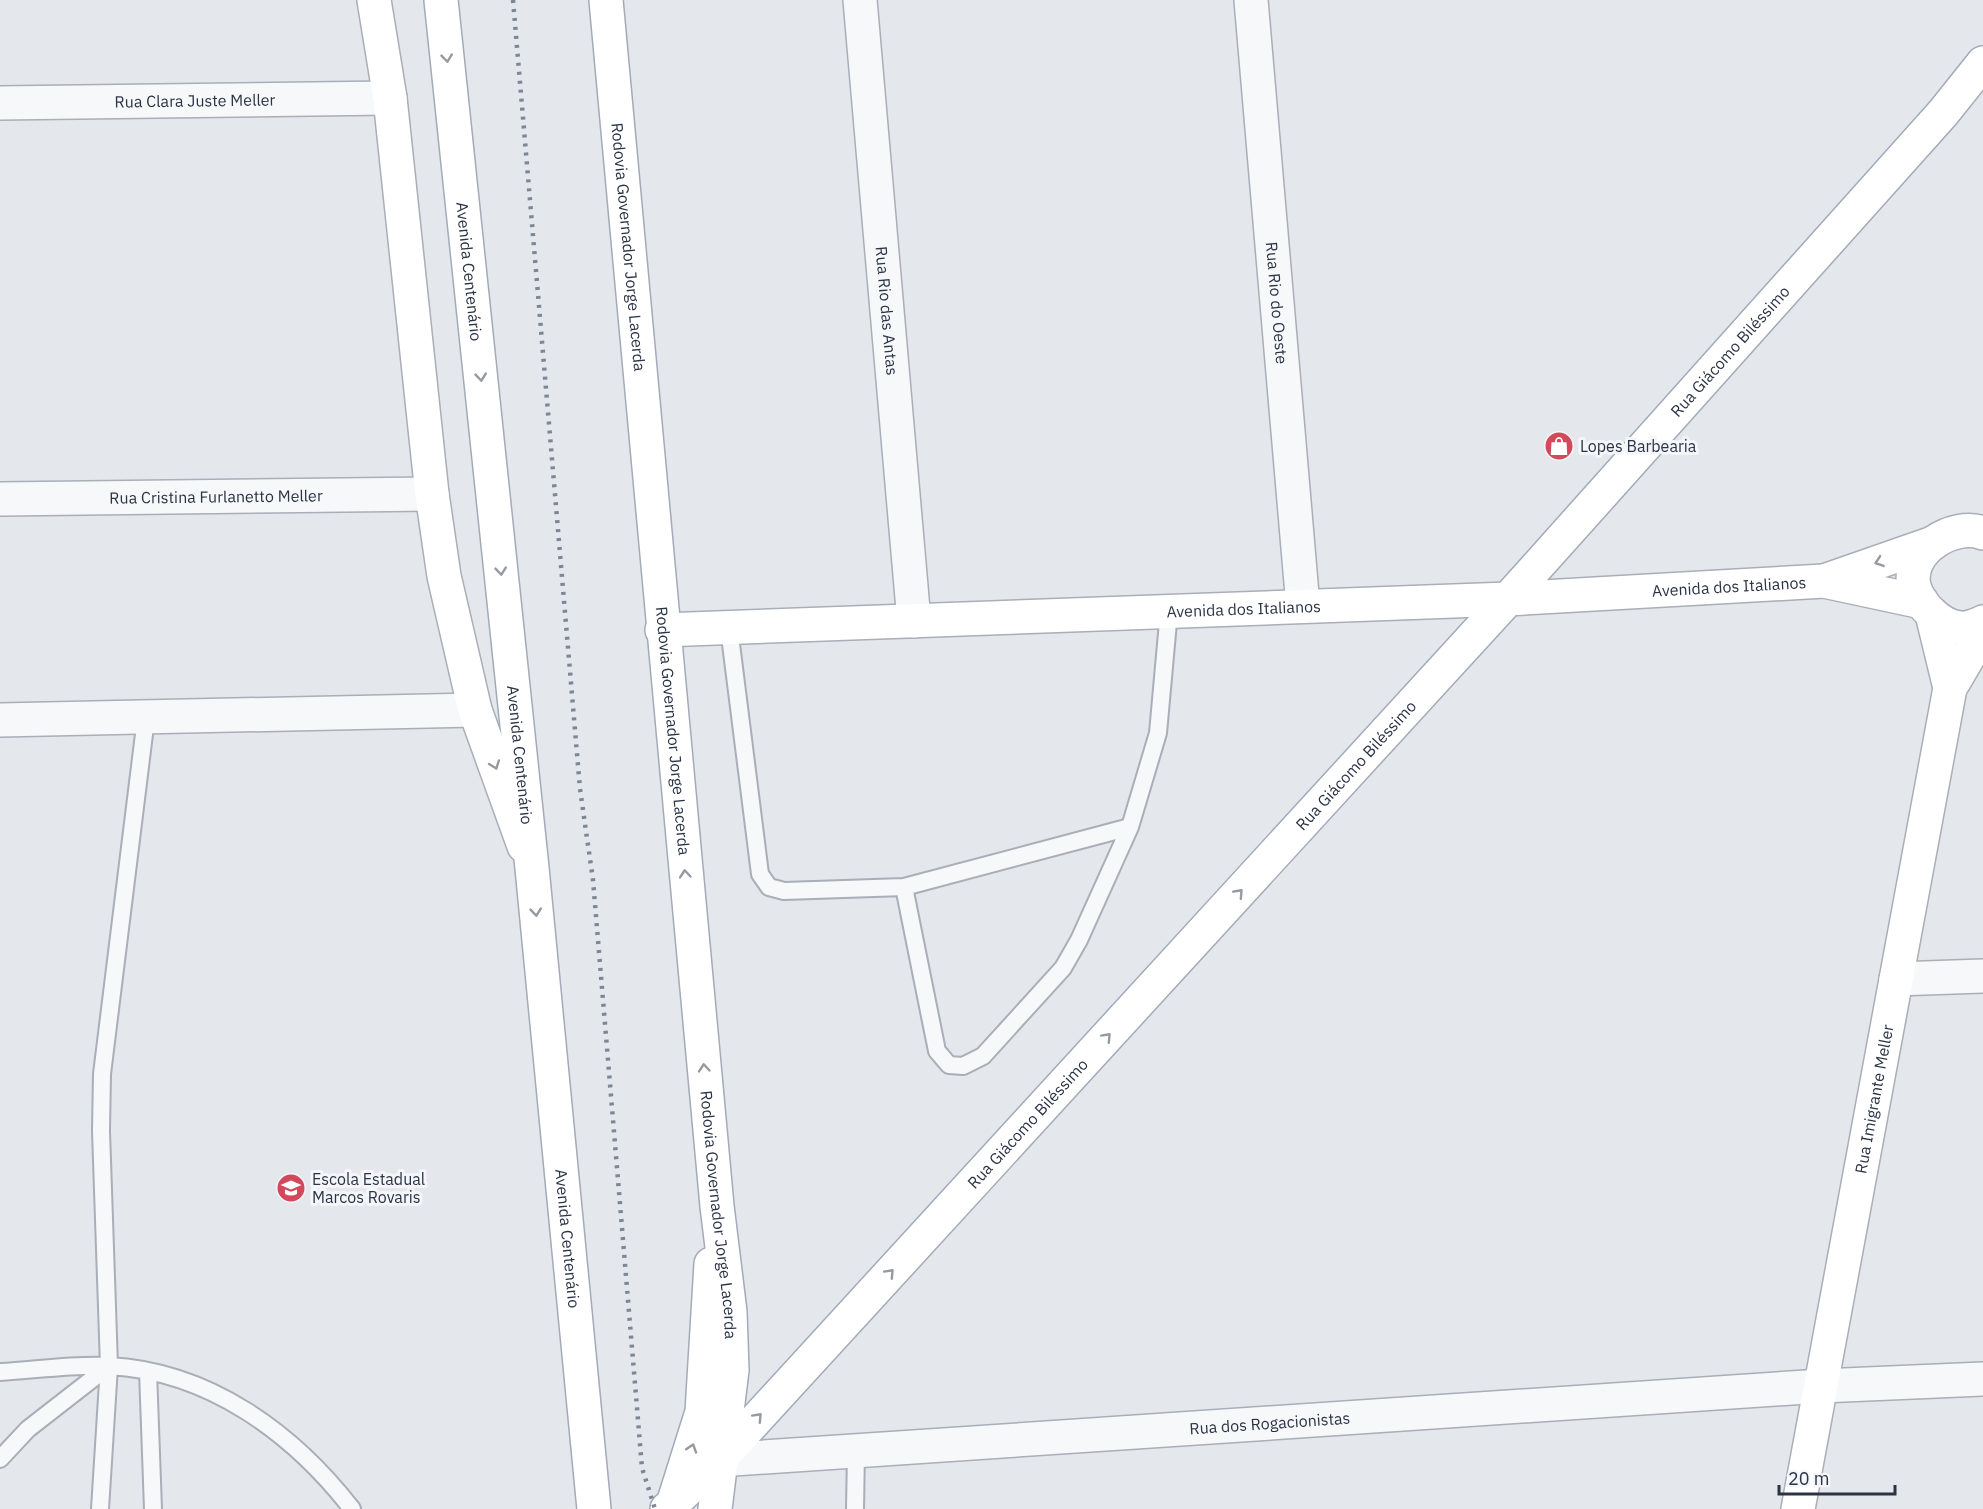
<svg xmlns="http://www.w3.org/2000/svg" width="1983" height="1509" viewBox="0 0 1983 1509" font-family="'IBM Plex Sans',sans-serif">
<style>
.lines{fill:none;stroke-linecap:round;stroke-linejoin:round}
.lane-casing{stroke:#a9aeb7;stroke-width:20}
.street-casing{stroke:#a9aeb7;stroke-width:36}
.secondary-casing{stroke:#a9aeb7;stroke-width:36}
.primary-casing{stroke:#a3abb8;stroke-width:36}
.lane{stroke:#f7f8fa;stroke-width:16}
.street{stroke:#f7f8fa;stroke-width:33}
.secondary{stroke:#fff;stroke-width:33}
.primary{stroke:#fff;stroke-width:33}
.rail{stroke:#7d8696;stroke-width:4.5;stroke-dasharray:3 6;stroke-linecap:butt}
.oneway{stroke:#959aa2}
.labels{text-anchor:middle;dominant-baseline:central;stroke-width:6;stroke-linejoin:round;paint-order:stroke}
.street-label{font-size:16px;fill:#2b3445;stroke:#f4f6f9}
.poi-label{font-size:16px;fill:#2b3445;stroke:#f4f6f9;text-anchor:start}
</style>
<rect width="100%" height="100%" fill="#e4e7ec"/>
<g class="lines">
<!-- lane casing -->
<g class="lane-casing">
<path id="lane" d="M729,628L760,874L769,887L784,891L904,887L1130,827L1158,733L1169,611
M904,887L937,1051L949,1065L963,1066L983,1056L1063,968L1079,940L1130,827
M148,1371L153,1509
M0,1372C36,1370 74,1364 109,1366C209,1371 293,1433 352,1509
M0,1459L28,1429L109,1366
M100,1509L109,1366L101,1131L102,1074L146,718
M855,1509L856,1451"/>
</g>
<!-- street casing -->
<g class="street-casing">
<g id="street">
<path id="s1" d="M860,0L914,621"/>
<path id="s2" d="M1251,0L1303,606"/>
<path id="s3" d="M0,103L390,98"/>
<path id="s4" d="M0,499L432,494"/>
<path d="M0,720L475,710"/>
<path d="M1896,979L1983,976"/>
<path id="s5" d="M719,1460L1821,1386L1983,1379"/>
</g>
</g>
<!-- secondary casing -->
<g class="secondary-casing">
<g id="secondary">
<path d="M374,0L390,98L432,494L444,576L475,710L524,846"/>
<path d="M1983,533C1953,522 1906,551 1914,586C1919,605 1941,627 1961,628C1967,629 1977,625 1983,622"/>
<path d="M1824,581L1933,543"/>
<path d="M1932,614L1950,688"/>
<path id="s6" d="M662,630L1508,599L1824,581L1922,602"/>
<path id="s7" d="M1798,1509L1950,688L1983,632"/>
</g>
</g>
<!-- primary casing -->
<g class="primary-casing">
<g id="primary">
<path id="s8" d="M441,0L532,868L594,1509"/>
<path id="s9" d="M606,0L717,1206L730,1312L732,1370L715,1509"/>
<path d="M674,1501L702,1412L711,1264"/>
<path id="s10" d="M667,1509L719,1460L1508,599L1943,113L1983,63"/>
</g>
</g>
<!-- lane -->
<use href="#lane" class="lane"/>
<!-- street -->
<use href="#street" class="street"/>
<!-- secondary -->
<use href="#secondary" class="secondary"/>
<!-- primary -->
<use href="#primary" class="primary"/>
<!-- rail -->
<path class="rail" d="M513,0L580,789L593,880L642,1468L655,1509"/>
</g>
<!-- one-way arrows -->
<defs><path id="oneway-chevron" d="M-2-3.5L2.5 0L-2 3.5" fill="none" stroke-width="1.6" stroke-linecap="round" stroke-linejoin="round" transform="scale(1.5)"/></defs>
<g class="oneway">
<use href="#oneway-chevron" transform="translate(447 58) rotate(84)"/>
<use href="#oneway-chevron" transform="translate(481 377) rotate(84)"/>
<use href="#oneway-chevron" transform="translate(1879 562) rotate(161)"/>
<use href="#oneway-chevron" transform="translate(501 571) rotate(84)"/>
<use href="#oneway-chevron" transform="translate(495 765) rotate(70)"/>
<use href="#oneway-chevron" transform="translate(685 874) rotate(-95)"/>
<use href="#oneway-chevron" transform="translate(1239 893) rotate(-47)"/>
<use href="#oneway-chevron" transform="translate(536 912) rotate(84)"/>
<use href="#oneway-chevron" transform="translate(1107 1037) rotate(-47)"/>
<use href="#oneway-chevron" transform="translate(704 1068) rotate(-95)"/>
<use href="#oneway-chevron" transform="translate(890 1273) rotate(-47)"/>
<use href="#oneway-chevron" transform="translate(758 1417) rotate(-47)"/>
<use href="#oneway-chevron" transform="translate(692 1448) rotate(-72)"/>
</g>
<!-- icons -->
<defs>
<g id="shop-disc" transform="scale(1.5)"><circle r="9.5" fill="#d1495b" stroke="#f4f6f9"/><path d="M-5-2.5h2.3a2.7 3.5 0 0 1 5.4 0H5L5.5 6h-11ZM-1.5-2.5h3a1.5 2.3 0 0 0-3 0Z" fill="#fff"/></g>
<g id="school-disc" transform="scale(1.5)"><circle r="9.5" fill="#d1495b" stroke="#f4f6f9"/><path d="M0-5L7-2L0 1L-7-2ZM-4 1L0 2.5L4 1V4Q0 6-4 4Z" fill="#fff"/></g>
</defs>
<g fill-rule="evenodd">
<use href="#shop-disc" x="1559" y="446"/>
<use href="#school-disc" x="291" y="1188"/>
</g>
<g class="labels">
<!-- street labels -->
<g class="street-label">
<text stroke="none"><textPath href="#s3" startOffset="195">Rua Clara Juste Meller</textPath></text>
<text stroke="none"><textPath href="#s9" startOffset="248">Rodovia Governador Jorge Lacerda</textPath></text>
<text stroke="none"><textPath href="#s8" startOffset="273">Avenida Centenário</textPath></text>
<text stroke="none"><textPath href="#s2" startOffset="304">Rua Rio do Oeste</textPath></text>
<text stroke="none"><textPath href="#s1" startOffset="312">Rua Rio das Antas</textPath></text>
<text stroke="none"><textPath href="#s10" startOffset="1572">Rua Giácomo Biléssimo</textPath></text>
<text stroke="none"><textPath href="#s4" startOffset="216">Rua Cristina Furlanetto Meller</textPath></text>
<text stroke="none"><textPath href="#s6" startOffset="1068">Avenida dos Italianos</textPath></text>
<text stroke="none"><textPath href="#s6" startOffset="582">Avenida dos Italianos</textPath></text>
<text stroke="none"><textPath href="#s9" startOffset="734">Rodovia Governador Jorge Lacerda</textPath></text>
<text stroke="none"><textPath href="#s8" startOffset="759">Avenida Centenário</textPath></text>
<text stroke="none"><textPath href="#s10" startOffset="1014">Rua Giácomo Biléssimo</textPath></text>
<text stroke="none"><textPath href="#s7" startOffset="417">Rua Imigrante Meller</textPath></text>
<text stroke="none"><textPath href="#s10" startOffset="528">Rua Giácomo Biléssimo</textPath></text>
<text stroke="none"><textPath href="#s9" startOffset="1220">Rodovia Governador Jorge Lacerda</textPath></text>
<text stroke="none"><textPath href="#s8" startOffset="1245">Avenida Centenário</textPath></text>
<text stroke="none"><textPath href="#s5" startOffset="552">Rua dos Rogacionistas</textPath></text>
</g>
<!-- poi labels -->
<g class="poi-label">
<text x="1580" y="446">Lopes Barbearia</text>
<text x="312" y="1179">Escola Estadual<tspan x="312" dy="18">Marcos Rovaris</tspan></text>
</g>
</g>
<!-- scale -->
<path d="M1779 1485v9h116v-9" fill="none" stroke="#2b3445" stroke-width="3"/>
<text x="1788" y="1485" font-size="18" fill="#2b3445" stroke="#f4f6f9" stroke-width="4.5" paint-order="stroke">20 m</text>
</svg>
